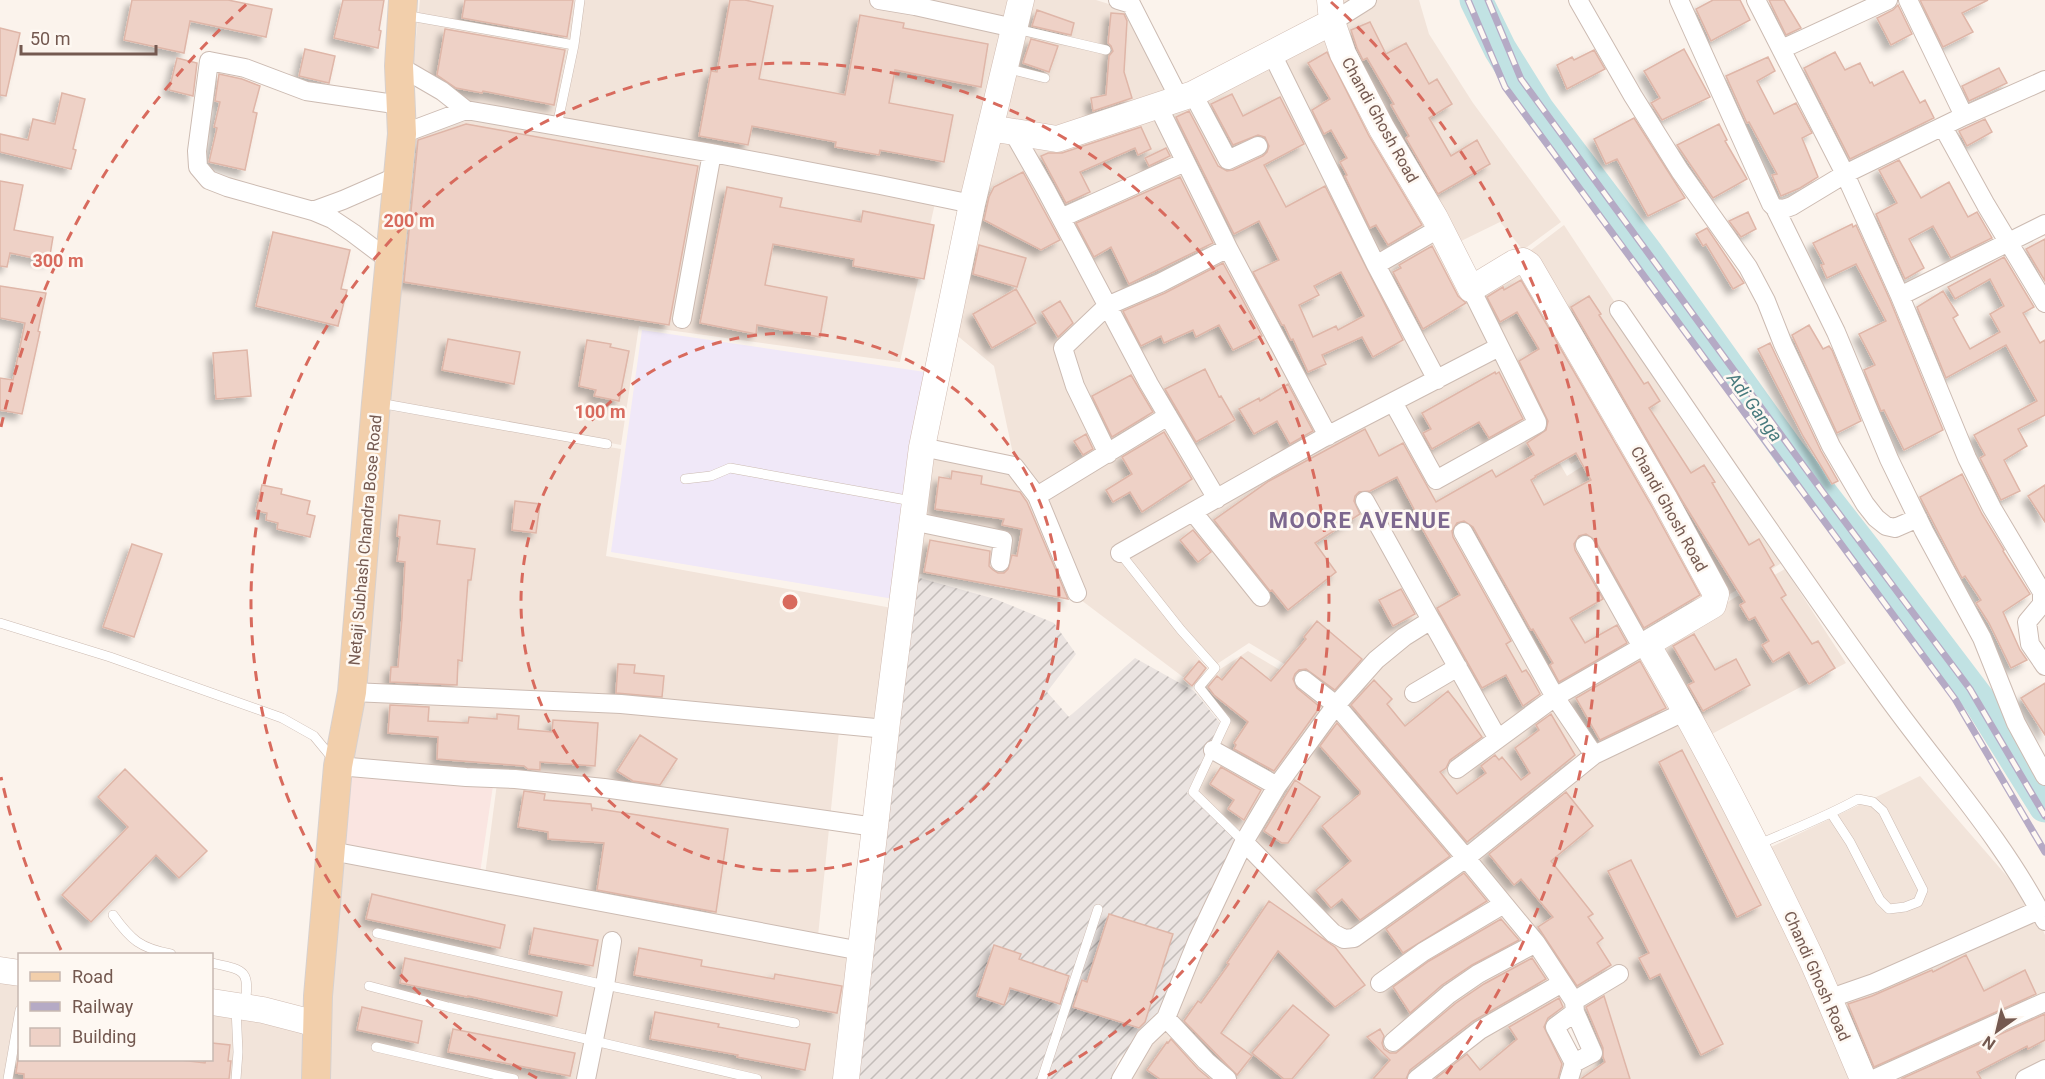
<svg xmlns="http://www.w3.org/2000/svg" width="2045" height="1079" viewBox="0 0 2045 1079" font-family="Roboto,sans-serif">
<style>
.residential{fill:#f2e4da}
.commercial{fill:#fae5e1}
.industrial{fill:url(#industrial-furrows)}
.education{fill:#f0e8f8}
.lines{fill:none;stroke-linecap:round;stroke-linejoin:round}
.river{stroke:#c1e2e3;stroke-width:33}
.building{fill:#eed1c6;stroke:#dfb6a8;stroke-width:1.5;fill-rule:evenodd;filter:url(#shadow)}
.lane-casing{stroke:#ccbbb2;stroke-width:10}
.street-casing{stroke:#ccbbb2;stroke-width:20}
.secondary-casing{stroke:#d1bcb2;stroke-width:27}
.primary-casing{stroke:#d8d1ce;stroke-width:30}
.lane{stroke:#fff;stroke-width:9}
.street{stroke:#fff;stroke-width:18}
.secondary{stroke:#fff;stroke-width:26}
.primary{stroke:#f2cfab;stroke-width:28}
.rail-casing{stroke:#b5aac5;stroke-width:7}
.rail{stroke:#fef8f2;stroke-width:4.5;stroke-dasharray:14;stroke-linecap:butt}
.ring{fill:none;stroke:#d86a5d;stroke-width:3;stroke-dasharray:10 8}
.labels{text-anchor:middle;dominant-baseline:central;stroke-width:5;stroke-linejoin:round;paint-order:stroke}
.street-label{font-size:16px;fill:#745950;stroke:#fef8f2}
.water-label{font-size:18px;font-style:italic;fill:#487b7e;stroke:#fef8f2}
.district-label{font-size:22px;font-weight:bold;letter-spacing:1.5px;fill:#7d688f;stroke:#fef8f2}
.centre{fill:#d86a5d;stroke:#fef8f2;stroke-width:3}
.ring-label{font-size:18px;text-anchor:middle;font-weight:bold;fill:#d86a5d;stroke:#fef8f2;stroke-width:5;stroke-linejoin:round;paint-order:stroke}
</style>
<defs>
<pattern id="industrial-furrows" width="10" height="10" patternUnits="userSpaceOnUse" patternTransform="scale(1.5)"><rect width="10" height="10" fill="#ebe4e1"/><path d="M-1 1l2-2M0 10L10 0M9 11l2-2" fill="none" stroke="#c3bcb9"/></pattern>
<filter id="shadow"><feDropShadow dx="-5.5" dy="5.5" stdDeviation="3" flood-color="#0004"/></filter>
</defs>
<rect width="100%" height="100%" fill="#fbf3ec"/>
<!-- residential -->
<path class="residential" d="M420,0H1015L968,198L468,104L413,65Z
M1024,0H1096L1128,10L1171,97L1056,137L997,125Z
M1333,0H1419L1429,34L1473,103L1561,222L1523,250L1500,222L1457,243L1335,39Z
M1323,33L1433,224L1491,347L1218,494L1019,137L1059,144Z
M469,120L935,203L900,362L639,326L621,445L381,401L406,138Z
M993,134L1010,137L1208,498L1114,553L1207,669L1195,686L1081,600L909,572L925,455L1015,463L994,366L948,328Z
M1564,225L1785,561L1725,597L1628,429L1571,464L1475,293Z
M1497,354L1567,476L1625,439L1712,598L1643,641L1680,710L1583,754L1461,848L1303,675L1249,643L1217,664L1184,629L1125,554Z
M381,409L621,449L606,556L892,608L881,724L358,689Z
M1785,569L1846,663L1708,736L1651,646Z
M1248,651L1292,677L1329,706L1419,807L1566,997L1567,1012L1550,1024L1568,1066L1563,1079H1119L1249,838L1193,792L1230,717L1203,688L1219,670Z
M348,697L608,707L839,731L818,936L485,875L499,768L464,774L344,763Z
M1685,719L1801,952L1853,1079H1573L1577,1067L1598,1054L1468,853L1594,755Z
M1920,776L2012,882L2029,911L1830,991L1765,850Z
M335,856L855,955L843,1079H319Z
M2036,916L2045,935V1079H1867L1835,1004Z
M0,979L19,982L20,1060H212V1015L312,1028L311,1079H0Z"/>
<!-- commercial -->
<path class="commercial" d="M342,770L494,779L480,873L336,849Z"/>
<!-- industrial -->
<path class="industrial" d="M909,575L995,599L1054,623L1076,654L1047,692L1069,717L1135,658L1194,691L1220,723L1187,793L1237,837L1161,1015L1118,1060L1112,1079H850Z"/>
<!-- education -->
<path class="education" d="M642,330L925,372L894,599L611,552Z"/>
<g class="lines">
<!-- river -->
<path class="river" d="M1476,0L1500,49L1538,110L1648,255L1791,455L1872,559L1979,700L2045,806"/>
</g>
<!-- building -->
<path class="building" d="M132,0H228L272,9L266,37L190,21L184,53L124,40Z
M343,0H384L379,30L381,31L378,48L334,38Z
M465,0H573L567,37L462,18Z
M730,0H745L773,6L759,79L845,95L860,15L904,23L903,28L988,44L981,87L895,70L889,103L953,115L944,162L880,150L879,155L835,147L836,142L752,126L748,145L699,136L711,71L717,72Z
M1713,0H1740L1750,20L1711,41L1696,9Z
M1769,0H1784L1801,28L1786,35Z
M1920,0H1988L1962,13L1973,32L1943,47Z
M1898,5L1912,34L1891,45L1877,18L1893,10Z
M1037,10L1074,23L1071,35L1032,26Z
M1111,13L1124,14L1127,21L1124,72L1132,98L1093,111L1091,98L1106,95L1109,56L1113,51L1111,46L1108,43Z
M1370,22L1386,54L1406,43L1429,84L1437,79L1452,104L1429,118L1451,156L1477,140L1490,164L1438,194L1406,138L1409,136L1391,105L1394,104L1367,58L1363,60L1357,48L1351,30Z
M0,28L20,33L6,96L0,95Z
M445,29L565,50L554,105L483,91L482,93L456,88L437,75Z
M1031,39L1058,46L1049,72L1023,63Z
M305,49L335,56L329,83L299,76Z
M1684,49L1710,97L1662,120L1651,103L1660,98L1644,71Z
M1594,50L1605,69L1567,89L1557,65L1572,57L1574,60Z
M1327,52L1369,136L1422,225L1388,245L1376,225L1370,228L1345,176L1347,175L1340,162L1347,158L1331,130L1324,134L1312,110L1330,99L1308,63Z
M1835,52L1845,70L1860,63L1870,83L1872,82L1874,86L1903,71L1920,103L1925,100L1934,118L1850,159L1804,68Z
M1768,57L1775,71L1757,81L1774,114L1796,103L1812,133L1802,138L1818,177L1800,188L1781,196L1772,175L1777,174L1749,122L1747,123L1726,76Z
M177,58L197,63L193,96L169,90Z
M1999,68L2007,83L1969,101L1962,86Z
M219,74L242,79L260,86L253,112L257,113L245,170L209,162L217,128L214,127L220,102L215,101Z
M62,93L85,99L73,149L76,150L71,169L0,152V134L28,140L33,119L55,124Z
M1232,94L1243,116L1280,97L1304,144L1264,165L1286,207L1325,186L1403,340L1373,357L1362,337L1322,355L1326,364L1308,372L1293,339L1291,340L1284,325H1282L1253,272L1279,260L1259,221L1234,234L1176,117L1189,111L1218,166L1227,171L1233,170L1263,156L1267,152L1269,146L1265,137L1258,135L1233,145L1211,104ZM1341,272L1364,316L1338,330L1336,326L1313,337L1299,305L1319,295L1314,286Z
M1634,118L1685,198L1648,216L1617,159L1606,164L1594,139Z
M1985,119L1992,132L1967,146L1959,131Z
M466,124L698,166L669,325L404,282L418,140Z
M1719,124L1727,140L1725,141L1747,179L1713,198L1677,145Z
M1141,127L1151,149L1138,155L1135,148L1080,172L1090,192L1066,203L1041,156L1048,153H1062Z
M1166,148L1170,156L1149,166L1145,158Z
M1899,160L1921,198L1949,182L1968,217L1977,212L1992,238L1951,258L1933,226L1909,239L1924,268L1905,279L1876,214L1897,203L1879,170Z
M1023,172L1060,240L1041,250L984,220L989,197L994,187Z
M1180,177L1213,243L1129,284L1111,247L1094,257L1076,223Z
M0,181L23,185L14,230L53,237L49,261L10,253L7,267L0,266Z
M727,187L782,198L780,207L861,222L863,211L934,225L924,279L853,266L854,259L773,244L765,285L827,297L820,337L757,325L756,334L700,323Z
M1748,212L1756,229L1741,237L1729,221Z
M1852,224L1853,227L1856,225L1890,300L1943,430L1904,450L1884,410L1881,411L1864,370L1875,365L1859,334L1886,321L1856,264L1827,278L1821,265L1824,264L1813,243Z
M1707,228L1744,283L1733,289L1706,244L1703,246L1696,234Z
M273,232L350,250L341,289L347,290L338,326L256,306Z
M2045,239V281L2026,249Z
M979,245L1026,258L1017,287L973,274Z
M1432,246L1458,296L1466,303L1423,329L1393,272L1401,268L1399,265Z
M2004,257L2034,307L2023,313L2040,343L2045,340V415L2018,429L2027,446L2004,460L2020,491L2001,500L1980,458L1985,455L1974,435L2037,401L2006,345L1946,378L1917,307L1943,291L1958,315L1953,318L1970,349L2000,332L1990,314L2004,306L1990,279L1955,299L1948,287Z
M1223,263L1262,336L1233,350L1219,325L1196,337L1193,330L1164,343L1161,336L1141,346L1123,311L1165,293Z
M1521,280L1651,505L1700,595L1644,628L1595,540L1586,534L1579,536L1574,544L1575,550L1603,599L1570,618L1585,643L1617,625L1627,643L1559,682L1550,665L1553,663L1533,629L1531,630L1473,527L1464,521L1457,523L1452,531L1453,537L1511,641L1506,644L1522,672L1526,670L1530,676L1540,694L1523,706L1506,675L1482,688L1437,608L1460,595L1414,514L1416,513L1397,477L1370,491L1359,492L1355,496L1354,501L1360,514L1315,543L1336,572L1288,610L1272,590L1270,591L1214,520L1269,481L1365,429L1379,456L1403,443L1436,502L1492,470L1496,477L1534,455L1527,443L1546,430L1548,421L1519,361L1539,349L1517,312L1500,322L1487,297L1503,287L1504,290ZM1576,453L1591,480L1544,505L1531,480L1536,477L1535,476Z
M0,286L46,293L38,331L40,332L22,414L0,410V378L13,380L25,323L0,318Z
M1016,289L1036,323L992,348L973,314Z
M1589,296L1601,314L1599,315L1644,384L1648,382L1660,401L1649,408L1691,473L1704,465L1715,482L1712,483L1749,545L1759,539L1774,565L1770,568L1786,595L1781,598L1812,644L1818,641L1835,668L1809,684L1789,652L1773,662L1762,645L1769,641L1755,617L1749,620L1740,605L1745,602L1683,502L1571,307Z
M1060,301L1073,323L1058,337L1042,312Z
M1809,325L1823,349L1829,346L1832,350L1861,421L1837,433L1792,335Z
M448,339L520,352L514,384L442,370Z
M587,340L611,344L610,347L629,351L619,401L594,396L596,390L579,386Z
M1770,343L1821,451L1838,481L1832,484L1803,436L1758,349Z
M247,350L251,396L216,399L213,353Z
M1205,369L1219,397L1221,396L1235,420L1196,442L1165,389Z
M1495,372L1496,374L1499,372L1523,419L1489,438L1479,422L1432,449L1423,433L1431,429L1422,413Z
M1131,375L1153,412L1112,437L1092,396Z
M1288,384L1313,431L1290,444L1277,421L1254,434L1239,409L1259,398L1260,401Z
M1164,432L1192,479L1142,512L1130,492L1113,502L1106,490L1132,474L1122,457Z
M1086,434L1093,449L1083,455L1074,441Z
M952,471L982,476L981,484L1020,492L1027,502L1068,599L924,572L930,540L990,551L989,566L993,570L998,573H1004L1008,569L1012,555L1017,556L1022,529L1002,525L1004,519L935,509L939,477L951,479Z
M1962,474L1982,514L2004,550L2003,551L2030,594L2003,612L2020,650L2027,660L2011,668L1989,623L1976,603L1981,600L1965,576L1962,578L1920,497Z
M262,485L282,489L281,494L310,501L307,514L315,516L310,537L277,529L278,523L266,520L267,513L256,511Z
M2045,485V522L2028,496Z
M515,501L540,504L536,533L512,530Z
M399,515L440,521L437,544L475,549L471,580H468L462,661L458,660L457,685L390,682L391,667H398L402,618L405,562L397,561L400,537L397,536Z
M1193,530L1211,552L1198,562L1180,540Z
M132,544L162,554L134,637L103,627Z
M1401,589L1415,614L1393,626L1379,600Z
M1317,621L1362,659L1335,690L1306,669L1299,670L1295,674L1293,679L1297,688L1320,707L1274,771L1234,749L1236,745L1234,743L1248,722L1214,695L1208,687L1217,676L1222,680L1241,657L1271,681L1306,639L1304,637Z
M1694,634L1715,670L1736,659L1750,685L1703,711L1688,685L1694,682L1673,646Z
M1199,661L1206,668L1192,686L1184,679Z
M1640,661L1666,708L1600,740L1576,698Z
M618,664L635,665L634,673L664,676L662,697L616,693Z
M1374,680L1392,699L1387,704L1405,726L1448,691L1459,705L1482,737L1450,760L1446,768L1440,772L1457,794L1486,773L1481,766L1495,755L1499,760L1502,757L1521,780L1530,773L1515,748L1539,730L1536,725L1551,714L1575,755L1467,842L1351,705Z
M2045,683V735L2021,698Z
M390,705L429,707L428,721L468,723L469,717L497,719V714L519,716L518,729L552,732L553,720L598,723L595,766L540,762V770L528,769L524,766L437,759L438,737L388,733Z
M1337,723L1450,856L1360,920L1342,899L1331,908L1316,890L1351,861L1322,826L1360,794V791L1320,746Z
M640,735L677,759L660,785L633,781L617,771Z
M1682,750L1761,905L1737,917L1659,762Z
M1221,767L1261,790L1244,820L1228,809L1234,800L1210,784Z
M125,769L207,851L179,878L156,855L91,922L62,895L128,827L98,797Z
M1295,780L1320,797L1288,843H1282L1264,831Z
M524,791L545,794L544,800L591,804L592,811L593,808L728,829L716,912L597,890L604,843L548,839V832L518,827Z
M1566,792L1593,826L1551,861L1593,914L1588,917L1603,938L1597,943L1611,965L1577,986L1538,927L1553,917L1521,879L1514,885L1489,854Z
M1631,860L1723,1044L1701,1055L1660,974L1650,979L1639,958L1649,953L1608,871Z
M1464,873L1487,901L1403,953L1386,929Z
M372,894L505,925L500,948L366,919Z
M1269,901L1335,947L1365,985L1335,1007L1278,951L1221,1033L1252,1056L1237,1075L1184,1021L1198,1001L1201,1003L1229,964L1227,963Z
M1109,914L1173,934L1145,1022L1139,1028L1073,1007L1082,980L1087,982Z
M1501,919L1519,940L1472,965L1442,985L1410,1013L1393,987L1429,961Z
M534,928L598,940L593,966L529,954Z
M994,945L1021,954L1019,959L1069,976L1060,1004L1010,988L1004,1005L977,996Z
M639,948L702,960L701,966L774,979L775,974L842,986L837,1013L634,975Z
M1966,955L1984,991L2025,970L2036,994L1874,1067L1848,1004L1872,996L1932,970L1933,972Z
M405,958L562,992L557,1016L468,996V997L400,983Z
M1532,958L1546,979L1473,1021L1410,1070L1406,1079H1373L1390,1060L1367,1037L1380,1029L1384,1036L1382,1043L1384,1049L1390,1053H1396L1456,1003L1484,984Z
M1604,996L1630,1079H1581L1605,1062L1603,1057V1048L1586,1007Z
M1559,998L1563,1007L1548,1018L1544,1027L1562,1064L1558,1079H1435L1467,1054L1480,1070L1517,1039L1509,1027Z
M1293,1005L1329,1035L1292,1079H1284L1252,1053Z
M362,1007L422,1021L418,1043L357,1030Z
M655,1012L719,1024L718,1027L810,1044L805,1070L737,1057L738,1055L650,1039Z
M2045,1014V1040L2028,1049L2027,1046L1977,1072L1981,1079H1901Z
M453,1029L575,1053L570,1076L448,1052Z
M1171,1039L1198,1069L1210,1079H1160L1147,1070L1167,1042L1168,1043Z
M212,1043L230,1045L228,1061H231L229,1079H24V1074L16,1073L18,1059H172L205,1063L206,1059H212Z"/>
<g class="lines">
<!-- lane casing -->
<g class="lane-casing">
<path id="lane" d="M404,15L574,45
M1016,29L1106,50
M1006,68L1045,78
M557,126L574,45L580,0
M379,403L607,444
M685,479L711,476L730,468L912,501
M1120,553L1181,630L1215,668L1199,687L1226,721L1193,792L1244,842
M0,623L110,657L282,718L314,736L333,759
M1757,845C1791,830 1826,817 1858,799L1873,802L1883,811L1923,890L1918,902L1905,907L1889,909L1880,900L1850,842L1831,813
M113,915C131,940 140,948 171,954
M377,933L605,985L795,1023
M212,963C245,970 250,970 245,1005
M369,986L448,1007L757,1079
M376,1047L514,1079
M8,1079L20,1010
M236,1079L238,1052L236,1008
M1042,1079L1098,909"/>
</g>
<!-- street casing -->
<g class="street-casing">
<path id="street" d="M879,0L915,6L1014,28
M1118,0L1131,4L1179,98
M1578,0L1633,96L1680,171L1748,267L1766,301L1783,344L1831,446L1865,504L1876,518L1886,526L1895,528L1918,518
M1679,0L1771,204L1775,208L1784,209L1792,206L1845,174L1900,296L1967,458L1992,508L2042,592V604L2027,622L2030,644L2045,666
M1756,0L1845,174L1964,116L2045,80
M1908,0L1964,116
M1332,22L1367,0
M1782,49L1888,0
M1272,54L1376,265L1440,228
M399,66L442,91L466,110
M1193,94L1228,160L1258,146
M1158,106L1228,248
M1943,127L1986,205L2045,303
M1013,132L1046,190L1149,384L1217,499
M402,134L466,110L712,153L880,185L972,204
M1775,208L1836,332L1889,459L1924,531L1982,638L2016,723L2045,776
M313,211L343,200L398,176
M1061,218L1185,162
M390,261L353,233L332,219L313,211L227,187L209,180L198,167L197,151L209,61L245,68L306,91L401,105
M1376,265L1437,380
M1900,296L2045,224
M1619,310C1706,437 1792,566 1883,691C1938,768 2002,837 2045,921
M682,319L712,153
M1393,402L1436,480L1537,424V422L1471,289
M922,447L1014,466L1037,496L1077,593
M1108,454L1075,386L1063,348L1107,306L1160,283L1228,248L1328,436
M1037,496L1168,416
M1193,512L1261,597
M912,521L1003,540L1000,562
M1463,532L1555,697L1594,755
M1585,545L1642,647
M1120,553L1323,438L1499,347
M1431,620L1498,739
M1304,680L1336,705L1466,858L1536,943L1574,1001L1619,974
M352,692L621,704L886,729
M1414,693L1458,667
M1213,750L1277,786
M338,766L466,777L515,779L604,788L875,827
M1457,769L1555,697L1647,644
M1244,842L1333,933L1344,939L1354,938L1466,858L1594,755L1686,711
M331,851L861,951
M1380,983L1423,952L1504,904
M1828,999L1874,983L2039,910
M1166,1018L1206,1061L1227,1079
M1393,1042L1449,994L1478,974L1536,943
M1574,1063L1593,1053L1575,1012
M586,1079L605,985L612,941
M1121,1079L1145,1038L1166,1018L1198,939L1244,842L1277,786L1336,705L1376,660L1404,637L1431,620L1365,501
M1417,1079L1480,1030L1562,983
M1569,1079L1574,1063L1555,1027L1575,1012L1574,1001
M1874,1079L2045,1002
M2025,1079L2045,1069"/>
</g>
<!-- secondary casing -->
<g class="secondary-casing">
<path id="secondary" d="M1330,0L1332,22L1343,54L1382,129L1435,218L1471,289L1514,263L1523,261L1529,265L1664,498L1716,594L1713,605L1647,644C1707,746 1760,851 1811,958C1829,998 1846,1039 1863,1079
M990,128L1057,139L1193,94L1332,22
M0,970L20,973
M212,1002L263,1010L317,1024
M846,1079L887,722L922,447L972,204L1021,0"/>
</g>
<!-- primary casing -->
<g class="primary-casing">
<path id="primary" d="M316,1079L318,996L338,766L352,692L376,403L402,134L399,66L403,0"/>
</g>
<!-- lane -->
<use href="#lane" class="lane"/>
<!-- street -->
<use href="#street" class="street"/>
<!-- secondary -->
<use href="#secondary" class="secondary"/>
<!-- primary -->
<use href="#primary" class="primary"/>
<!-- rail casing -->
<g class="rail-casing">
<path id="rail" d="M1468,0L1505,87L1955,699L2045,852
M1488,0L1521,79L1822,491L1970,689L2045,816"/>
</g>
<!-- rail -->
<use href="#rail" class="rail"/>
</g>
<!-- distance rings -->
<g class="ring">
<circle cx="790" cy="602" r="269"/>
<path d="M537 1078A539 539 0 1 1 1043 1078"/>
<path d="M61 950A808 808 0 0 1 1 777M1 427A808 808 0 0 1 249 2M1331 2A808 808 0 0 1 1444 1077"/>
</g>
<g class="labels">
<!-- street labels -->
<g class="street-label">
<text transform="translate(1380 120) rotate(61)">Chandi Ghosh Road</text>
<text transform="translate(1669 509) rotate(61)">Chandi Ghosh Road</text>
<text transform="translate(365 540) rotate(-85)">Netaji Subhash Chandra Bose Road</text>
<text transform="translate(1817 976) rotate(66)">Chandi Ghosh Road</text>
</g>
<!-- water labels -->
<g class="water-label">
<text transform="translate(1755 407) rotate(54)">Adi Ganga</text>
</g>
<!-- district labels -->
<g class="district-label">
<text x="1360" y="520">MOORE AVENUE</text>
</g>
</g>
<circle cx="790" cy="602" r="9" class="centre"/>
<g class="ring-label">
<text x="409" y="227">200 m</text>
<text x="58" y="267">300 m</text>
<text x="600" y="418">100 m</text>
</g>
<!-- legend -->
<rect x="18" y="953" width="195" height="108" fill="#fef8f2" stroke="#c7b8b1" stroke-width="1.5"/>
<rect x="30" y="972" width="30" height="9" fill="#f2cfab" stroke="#c7b8b1" stroke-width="1.5"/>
<text x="72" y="983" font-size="18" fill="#745950">Road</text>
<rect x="30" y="1002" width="30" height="9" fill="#b5aac5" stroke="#c7b8b1" stroke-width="1.5"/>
<text x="72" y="1013" font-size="18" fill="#745950">Railway</text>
<rect x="30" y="1028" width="30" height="18" fill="#eed1c6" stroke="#c7b8b1" stroke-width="1.5"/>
<text x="72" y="1043" font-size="18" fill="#745950">Building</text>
<!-- north arrow -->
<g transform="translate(1997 1031) rotate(214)" stroke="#fef8f2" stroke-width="4.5" paint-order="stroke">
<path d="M0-4.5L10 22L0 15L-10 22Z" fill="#745950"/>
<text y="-9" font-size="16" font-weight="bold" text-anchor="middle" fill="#745950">N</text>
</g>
<!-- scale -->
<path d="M21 45v9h135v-9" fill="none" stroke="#745950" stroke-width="3"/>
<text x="30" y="45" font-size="18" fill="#745950" stroke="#fef8f2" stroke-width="4.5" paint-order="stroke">50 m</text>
</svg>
